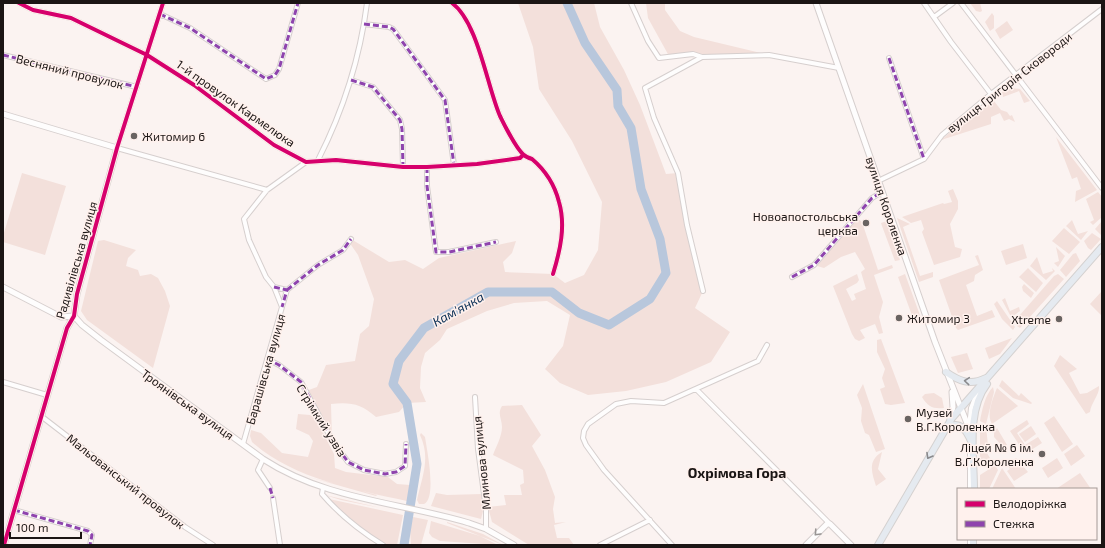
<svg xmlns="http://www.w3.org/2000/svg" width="1105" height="548" viewBox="0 0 1105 548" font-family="'Exo 2',sans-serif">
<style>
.green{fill:#f3e0db}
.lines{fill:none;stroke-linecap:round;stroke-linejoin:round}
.river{stroke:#b8c7dc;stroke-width:9}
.minor-casing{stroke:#d6cfce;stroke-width:6}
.tertiary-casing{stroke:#d6cfce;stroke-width:7}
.primary-casing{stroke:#d4d1d0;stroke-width:8}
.minor{stroke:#fefdfd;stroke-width:4}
.tertiary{stroke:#fefdfd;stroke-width:5}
.primary{stroke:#e5eaf0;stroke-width:6}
.quiet{stroke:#8e44ad;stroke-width:3;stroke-dasharray:6 3;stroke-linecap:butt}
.cycleway-casing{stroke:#fff1ed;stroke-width:6}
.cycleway{stroke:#d6006c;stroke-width:4}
.oneway{stroke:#8a8a8d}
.oneway2{stroke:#989594}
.poi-dot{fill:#696361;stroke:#fff1ed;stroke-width:1.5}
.labels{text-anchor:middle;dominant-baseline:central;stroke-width:3;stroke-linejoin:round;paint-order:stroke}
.street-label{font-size:12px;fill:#1b1514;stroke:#fff1ed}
.poi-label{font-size:12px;fill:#1b1514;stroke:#fff1ed;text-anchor:start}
.water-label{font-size:13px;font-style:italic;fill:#062c53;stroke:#fff1ed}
.quarter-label{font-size:14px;font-weight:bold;fill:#1b1514;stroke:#fff1ed}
</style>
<rect width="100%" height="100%" fill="#fbf3f1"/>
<!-- green -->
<path class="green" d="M518,3H594L600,27L624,70L640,105L666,174L678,173L703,291L695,308L730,332L711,362L666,382L626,391L588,395L560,383L545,369L563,346L570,315L547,301L514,303L487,311L447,329L440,340L425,353L421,367L420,388L426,402L407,403L399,412L376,417C361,404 351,402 331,404L332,440L306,391L317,387L326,365L355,361L360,334L369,326L374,299L358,255L349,242L351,239L389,262L405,260L423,269L439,258L516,241L512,253L503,262L505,272L553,274L565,283L584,275L598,250L602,202L572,141L539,89L533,47Z
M646,3H665V10L680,31L694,37L769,55L702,57L693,54L669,56L648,18Z
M970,3H980L982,11L980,12L976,11Z
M992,13L994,16V28L990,31L985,22Z
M1007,21L1013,30L1000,39L995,30Z
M1011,88L1020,89L1030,101L1024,103L1019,91L1003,97L1002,92Z
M994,101L1001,110L1007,112L1010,116L1012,115L1015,122L1009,119L1004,121L1000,113L991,117V124L941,140L978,109L981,110Z
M1056,137L1097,190L1075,202L1076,191L1081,189L1077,177L1072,179Z
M22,173L66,186L45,255L3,242V236Z
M953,189L958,201V209L950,224L955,247L962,249L960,257L934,265L922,232L924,229L921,220L911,223L902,217L943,203L944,204L952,202L948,191Z
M1098,192L1102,197V217L1093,225L1090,222L1094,220L1086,199Z
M857,218L862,222L878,270L892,265L893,268L874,275L883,302L879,317L883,333L879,334L875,324L860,330L865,338L859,341L855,339L852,334L833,286L857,274L859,280L857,283L846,289L852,301L856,299L854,294L866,289L861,272L865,269L855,252L841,257L824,268L817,266Z
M897,218L910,224L903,227L920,276L933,272V277L919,282Z
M1072,220L1078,234L1088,231L1081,240L1066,226Z
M887,221L900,260L895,261L882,226L881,223Z
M1102,221V236L1095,229Z
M1064,228L1080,242L1069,254L1052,241Z
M1092,233L1101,239L1091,250L1088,248L1084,241Z
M104,240L136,250L128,258L126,266L138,270L140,276L151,274L158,278L165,291L170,306L153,368L87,320L81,311L98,241Z
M1023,244L1027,258L1006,265L1001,251Z
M1056,247L1065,256L1058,267L1054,263L1059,261Z
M1076,253L1080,261L1066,277L1060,270L1073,254Z
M978,255L983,270L975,275L974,281L966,285L977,316L992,310L995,317L958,330L956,328L939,280L979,265L975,256Z
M1037,257L1043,274L1053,271L1052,268L1055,271L1046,280L1030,266Z
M1028,268L1043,283L1036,292L1019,277Z
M905,274L921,318L914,321L898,277Z
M1058,274L1064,279L1020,328L1017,326L1021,321L1019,316L1054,276Z
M1024,284L1034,293L1031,298L1023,291L1022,287Z
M1102,291V316L1090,304Z
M1005,298L1010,311L1019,307L1020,311L1013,316L1010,315L1002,300Z
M997,301L1015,327L1013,330L1002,319L994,304Z
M1012,338L1000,354L989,359L985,348Z
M881,339L905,403L891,405L885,404L880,389L885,387L882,378L885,369L877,352V340Z
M967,353L973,369L958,373L951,357Z
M1060,355L1077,369L1069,373L1080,394L1087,393L1099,386C1100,394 1091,403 1090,412L1086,414L1054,366Z
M1002,380L1019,396L1021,393L1032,403L1031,404L1013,398L999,386Z
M863,384L885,449L876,452L869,435L865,433L861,421L862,408L857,395Z
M993,387L994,392L986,424L980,421C982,410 985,395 993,387Z
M997,388L1018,406L992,424C986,415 993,398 997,388Z
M934,393L942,398L944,408C933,409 928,407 922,397L925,394Z
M522,405L541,435L532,446L545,470L555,497L553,509L555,523L566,522L554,525L557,538H569L574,545H529L492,522L488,507L506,505L504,495H522L520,485L524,483L523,470L493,455C496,447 502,436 502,427C502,419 497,414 502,406Z
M298,414L310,415L316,419L334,454L335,468L346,472L388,477L397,484L410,485L407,501C353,489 294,479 252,442L250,436L251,430L261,433L282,453L308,457L313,441L309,435L296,429Z
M1054,416L1073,444L1062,452L1044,423Z
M1027,420L1029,424L1017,433L1025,445L1038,437L1042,443L1028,452L1027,450L1024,452L1010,431Z
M980,424L986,426L988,446L980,447Z
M1031,426L1036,434L1025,442L1019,434Z
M997,428L1007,445L1003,447L994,437V432Z
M421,433L425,437C427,450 437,498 424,504H419L417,500C422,477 431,458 420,435Z
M1077,445L1085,456L1071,466L1064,454Z
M882,452L878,469L886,479L876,486C872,473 867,461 882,452Z
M980,453H987L990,458L980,464Z
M1016,458L1028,472L1014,481L1007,471L1010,469L1007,464Z
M1057,458L1063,468L1048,478L1042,468Z
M992,460L998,470L989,489H980V475L991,468L990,465L987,467L985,464Z
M1002,468L1016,489H992Z
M1080,473L1091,489H1056Z
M305,476L377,495L376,496Z
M436,493L447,495L482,494L483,511L481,519L431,506Z
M325,495L381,508L341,500Z
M329,499L403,515L397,545H383L338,515L326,500Z
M413,517L428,520L421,545H411L410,530Z
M431,521L480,536L498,545L440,541L432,537L429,533Z
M447,522L483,534L503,545L447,523Z"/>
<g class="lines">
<!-- river -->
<path class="river" d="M404,545L417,464L407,403L393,384L399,361L424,328L488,292H552L579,313L609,325L650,299L666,273L660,239L641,189L631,128L618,106L617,90L585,43L567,3"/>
<!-- minor casing -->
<g class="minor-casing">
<path id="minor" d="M19,3L33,10L71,18L147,55L194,85L274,145L306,162L336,160L403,167H427L477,164L520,158L523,155
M163,3L117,148L267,190
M452,3C478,22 487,86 500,116C505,126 516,149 524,155C526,157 529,158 532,159C545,170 555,186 559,202C566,226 560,251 553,274
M631,3L648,41L659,58L693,54L702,57
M924,3L951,42L991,94
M961,3L1102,188
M160,14L190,28L266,79L275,75L279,69L298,3
M934,17L953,3
M364,24L389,27L393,29L445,100L454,165
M3,55L137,87
M889,58L924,159
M351,80L373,87L400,120L402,129L403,167
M318,160C343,111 360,58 367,3
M427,167V186L436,252H449L496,242
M878,181L924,159L942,135L991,94L1102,9
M792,277L814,265L872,198L882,192
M274,287L287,290L282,307
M287,290L318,265L343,250L351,239
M703,291L687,225L678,173L654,118L645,88L702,57L769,55L839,68
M267,359L279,365L301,382L332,440L348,462L364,470L385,474L396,472L405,466L406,444
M3,382L47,395
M696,389L830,524
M475,397L478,449L486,509V529
M41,416L185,527L213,545
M969,427L971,408L977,393
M243,444L282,307L274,287L266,277L249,240L244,219L267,190L306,162
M970,448V489
M263,459L258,470L270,488
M323,488L322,494C340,515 360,531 383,545
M273,498L280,545
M14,510L88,531L92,535L90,545
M600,545L650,520
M672,545L604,470L586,445L583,438L584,431L588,424L616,404L631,401L664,403L758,361L767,345
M970,545V539"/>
</g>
<!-- tertiary casing -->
<g class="tertiary-casing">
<path id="tertiary" d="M816,3L935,342L972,436
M3,114L117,148L77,294L74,316L67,328L4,545
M3,287L61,317L74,316
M74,316L82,325L101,340L263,459C326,500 399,502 469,523L486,529L514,545
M950,419L953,407L952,392
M806,545L827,524H830L851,545"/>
</g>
<!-- primary casing -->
<g class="primary-casing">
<path id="primary" d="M946,372C959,381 970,386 986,378
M945,429C960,419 966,429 972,443
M974,489C974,456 966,411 987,384
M878,545L952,418L1102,247
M973,545V539"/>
</g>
<!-- minor -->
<use href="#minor" class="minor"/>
<!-- tertiary -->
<use href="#tertiary" class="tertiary"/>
<!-- primary -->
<use href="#primary" class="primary"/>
<!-- quiet -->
<path class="quiet" d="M160,14L190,28L266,79L275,75L279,69L298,3
M364,24L389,27L393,29L445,100L454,165
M3,55L137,87
M889,58L924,159
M351,80L373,87L400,120L402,129L403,167
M427,167V186L436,252H449L496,242
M792,277L814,265L872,198L882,192
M274,287L287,290L282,307
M287,290L318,265L343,250L351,239
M267,359L279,365L301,382L332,440L348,462L364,470L385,474L396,472L405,466L406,444
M270,488L273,498
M14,510L88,531L92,535L90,545"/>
<!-- cycleway casing -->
<g class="cycleway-casing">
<path id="cycleway" d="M19,3L33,10L71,18L147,55L194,85L274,145L306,162L336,160L403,167H427L477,164L520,158L523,155
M452,3C478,22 487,86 500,116C505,126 516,149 524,155C526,157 529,158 532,159C545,170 555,186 559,202C566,226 560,251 553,274
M4,545L67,328L74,316L77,294L117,148L163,3"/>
</g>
<!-- cycleway -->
<use href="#cycleway" class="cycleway"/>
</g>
<!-- one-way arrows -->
<defs><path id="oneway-chevron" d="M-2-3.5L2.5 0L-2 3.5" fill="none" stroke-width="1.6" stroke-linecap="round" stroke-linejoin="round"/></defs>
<g class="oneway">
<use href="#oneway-chevron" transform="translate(967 381) rotate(-175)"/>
<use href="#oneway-chevron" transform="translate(929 456) rotate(120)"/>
</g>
<use class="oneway2" href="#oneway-chevron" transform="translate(817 533) rotate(133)"/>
<!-- markers -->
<g class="poi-dot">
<circle cx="134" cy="136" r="4"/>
<circle cx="866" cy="223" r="4"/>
<circle cx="899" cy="318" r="4"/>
<circle cx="1059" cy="319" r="4"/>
<circle cx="908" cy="419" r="4"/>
<circle cx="1042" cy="454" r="4"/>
</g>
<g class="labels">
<!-- street labels -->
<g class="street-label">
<text transform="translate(70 71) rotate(14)">Весняний провулок</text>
<text transform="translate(1009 82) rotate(-38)">вулиця Григорія Сковороди</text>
<text transform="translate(236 103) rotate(35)">1-й провулок Кармелюка</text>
<text transform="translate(887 206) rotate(71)">вулиця Короленка</text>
<text transform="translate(76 260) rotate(-74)">Радивілівська вулиця</text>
<text transform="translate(265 369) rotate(-74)">Барашівська вулиця</text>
<text transform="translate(188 404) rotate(36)">Троянівська вулиця</text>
<text transform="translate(322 420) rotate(58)">Стрімкий узвіз</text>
<text transform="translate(481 463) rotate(-96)">Млинова вулиця</text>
<text transform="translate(126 481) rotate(38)">Мальованський провулок</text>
</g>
<!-- poi labels -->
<g class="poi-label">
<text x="142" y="136">Житомир 6</text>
<text x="858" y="216" text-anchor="end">Новоапостольська<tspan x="858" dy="14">церква</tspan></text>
<text x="907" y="318">Житомир 3</text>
<text x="1051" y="319" text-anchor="end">Xtreme</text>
<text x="916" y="412">Музей<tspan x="916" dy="14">В.Г.Короленка</tspan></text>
<text x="1034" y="447" text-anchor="end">Ліцей № 6 ім.<tspan x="1034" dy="14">В.Г.Короленка</tspan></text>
</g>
<!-- water labels -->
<g class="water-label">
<text transform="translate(458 309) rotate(-29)">Кам'янка</text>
</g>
<!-- quarter labels -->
<g class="quarter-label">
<text x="737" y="472">Охрімова Гора</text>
</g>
</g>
<!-- border -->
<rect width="1105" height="548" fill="none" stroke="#1b1514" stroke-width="8"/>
<!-- legend -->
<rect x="957" y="488" width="140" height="52" fill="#fff1ed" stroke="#a49996"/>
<rect x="965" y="501" width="20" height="6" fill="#d6006c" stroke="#a49996"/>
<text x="993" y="508" font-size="12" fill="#1b1514">Велодоріжка</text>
<rect x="965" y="521" width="20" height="6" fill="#8e44ad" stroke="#a49996"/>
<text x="993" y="528" font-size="12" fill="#1b1514">Стежка</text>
<!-- scale -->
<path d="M10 532v6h71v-6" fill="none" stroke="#1b1514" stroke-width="2"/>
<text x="16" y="532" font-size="12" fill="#1b1514" stroke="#fff1ed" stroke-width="3" paint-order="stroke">100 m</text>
</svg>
